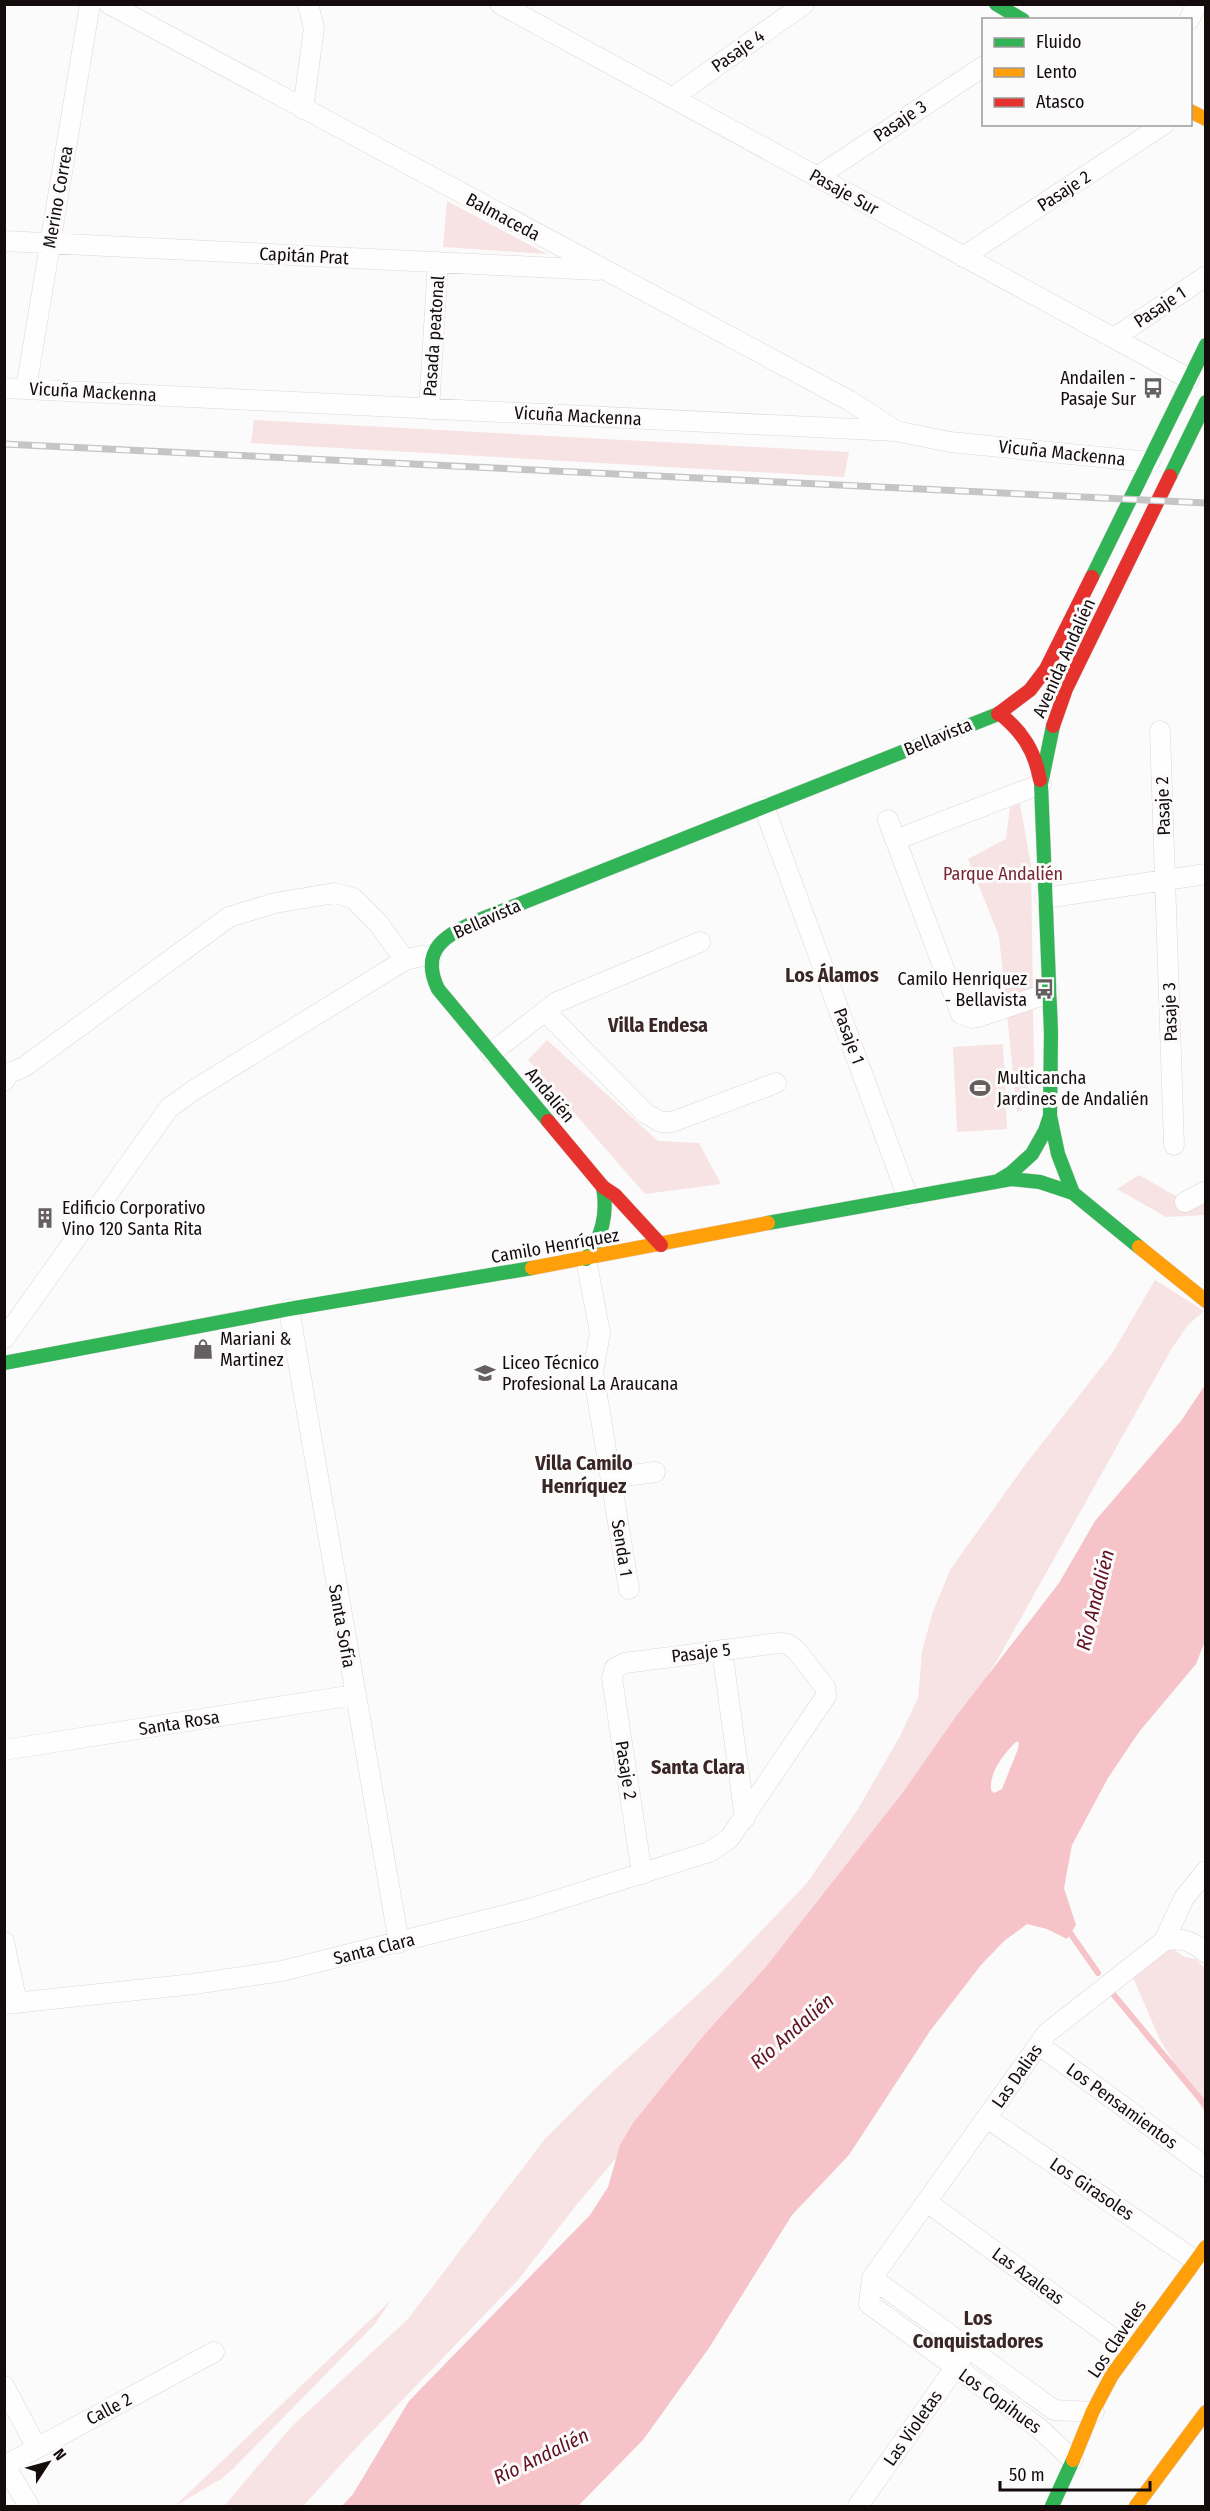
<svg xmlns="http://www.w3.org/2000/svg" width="1210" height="2511" viewBox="0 0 1210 2511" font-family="'Fira Sans Condensed',sans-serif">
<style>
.green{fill:#f8e3e4}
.water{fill:#f6c4c8;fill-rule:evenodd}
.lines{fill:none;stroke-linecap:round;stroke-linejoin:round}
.stream{stroke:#f6c4c8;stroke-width:6}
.street-casing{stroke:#dcd6d7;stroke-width:21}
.fast-casing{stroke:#dcd6d7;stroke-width:15}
.slow-casing{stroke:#dcd6d7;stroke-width:15}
.jam-casing{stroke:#dcd6d7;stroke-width:15}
.street{stroke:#fefefe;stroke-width:20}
.fast{stroke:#30b455;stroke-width:14}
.slow{stroke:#ff9f0a;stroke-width:14}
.jam{stroke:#e5322d;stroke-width:14}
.rail-casing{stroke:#c5c5c5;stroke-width:7}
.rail{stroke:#fbfbfb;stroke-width:4.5;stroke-dasharray:14;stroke-linecap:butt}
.labels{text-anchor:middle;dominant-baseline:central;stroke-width:6;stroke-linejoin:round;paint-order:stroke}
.street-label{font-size:18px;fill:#140b0c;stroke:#fbfbfb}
.poi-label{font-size:18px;fill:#140b0c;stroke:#fbfbfb;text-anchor:start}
.park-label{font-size:18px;fill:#772633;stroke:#fbfbfb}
.neighbourhood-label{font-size:20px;font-weight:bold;fill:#3a2527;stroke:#fbfbfb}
.water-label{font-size:20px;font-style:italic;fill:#610f21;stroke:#fbfbfb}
</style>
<rect width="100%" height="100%" fill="#fbfbfb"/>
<!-- green -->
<path class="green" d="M447,201L547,254L443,247Z
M254,420L849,452L844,477L251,443Z
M1020,804L1031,866L1034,1069L1022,1110L1017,1112L999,936L968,859L1006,839L1010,807Z
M547,1040L658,1141L699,1143L721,1184L645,1194L528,1060Z
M1003,1044L1007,1129L957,1132L953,1047Z
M1139,1175L1174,1195L1205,1199V1215L1166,1217L1117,1189Z
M1155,1280L1204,1311L1188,1325L1172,1348L999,1657L948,1741L690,2071L578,2203L518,2280L358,2446L303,2506H224L292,2426L408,2319L544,2140L606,2078L717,1977L807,1883L858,1809L900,1736L918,1698L922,1652L932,1614L950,1570L1025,1465L1113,1352Z
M1164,1941L1184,1957L1196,1959L1205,1969V2113L1159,2038L1129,1968Z
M391,2300L375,2324L234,2468L221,2479L175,2506Z"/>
<!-- water -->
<path class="water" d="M1205,1385V1641L1196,1664L1139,1732L1108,1778L1072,1845L1064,1888L1076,1925L1067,1939L1047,1929L1027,1924L1004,1941L981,1965L930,2031L849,2155L792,2215L709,2348L643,2440L578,2506H342L353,2494L409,2401L590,2215L608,2187L620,2145L633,2123L704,2035L765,1968L904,1791L954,1719L1059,1583L1095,1521L1181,1421ZM1016,1742H1019L1018,1749L1002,1789L994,1793L991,1790C989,1773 1004,1753 1016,1742Z"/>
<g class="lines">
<!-- stream -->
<path class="stream" d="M1066,1927L1098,1973
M1113,1994L1206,2106"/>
<!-- street casing -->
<g class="street-casing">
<path id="street" d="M109,4L850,401L896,431
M500,4L1189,379
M1189,20L1197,4
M672,98L804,4
M303,109L314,28L308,4
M817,177L984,66
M4,241L598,270
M963,257L1164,124
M1114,338L1206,276
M4,388L896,431L950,442L1150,462
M26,389L90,4
M429,409L438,262
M1160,731L1174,1145
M764,807L908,1198
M888,820L961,1014L972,1018L978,1017L1049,993
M895,840L1041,784
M1045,898L1206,874
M545,1011L645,1113L661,1122H672L776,1083
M491,1053L557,1002L700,942
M4,1081L9,1073L24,1067L229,917L275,903L335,893L353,898L378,923L405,960
M1185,1202L1206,1191
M586,1259L600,1333L593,1371L629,1589
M289,1309L399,1943
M4,1339L169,1108L194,1090L405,960L421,956L431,957
M611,1478L655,1472
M722,1650L745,1818
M4,1750L354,1695
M1164,1941L1184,1898L1206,1871
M4,1942L17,2003
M4,2004L194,1984L282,1971L529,1909L709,1852L729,1839L826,1696L825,1687L795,1649L787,1644L779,1643L625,1663L615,1668L612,1678L642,1874
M1039,2045L1206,2167
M987,2118L1196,2261
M927,2202L1129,2350
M872,2278L1054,2410L1094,2412
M4,2386L37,2448
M1073,2460L1039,2428L869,2304L872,2278L1047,2033L1164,1941C1181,1937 1193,1941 1206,1953
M4,2466L214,2352
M5,2466L29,2506
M858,2506L961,2359"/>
</g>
<!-- fast casing -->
<g class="fast-casing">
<path id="fast" d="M996,4L1023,20
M1170,476L1206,402
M1092,577L1206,345
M1050,1116L1058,1154L1073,1193
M548,1121L438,989C419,949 446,935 479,920L998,714
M998,1181L1011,1173L1032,1154L1045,1131L1050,1116L1051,1033L1041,784L1053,726
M768,1223L1011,1179L1040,1182L1073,1193L1139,1247
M586,1259C602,1236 608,1215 603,1187
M4,1363L289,1309L532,1268
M1052,2506L1073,2460"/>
</g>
<!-- slow casing -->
<g class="slow-casing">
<path id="slow" d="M1190,111L1206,119
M1139,1247L1206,1301
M532,1268L768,1223
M1073,2460L1093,2411L1112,2375L1206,2247
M1136,2506L1206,2412"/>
</g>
<!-- jam casing -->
<g class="jam-casing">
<path id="jam" d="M999,713C1022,731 1035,751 1040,780
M998,714L1030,690L1046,669L1092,577
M1053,726L1066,689L1170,476
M548,1121L603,1187L615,1195L661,1245"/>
</g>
<!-- street -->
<use href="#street" class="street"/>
<!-- fast -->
<use href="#fast" class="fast"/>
<!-- slow -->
<use href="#slow" class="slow"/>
<!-- jam -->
<use href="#jam" class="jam"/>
<!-- rail casing -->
<g class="rail-casing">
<path id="rail" d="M4,444L1206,503"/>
</g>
<!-- rail -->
<use href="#rail" class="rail"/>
</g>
<!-- icons -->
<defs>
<g id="bus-bare" transform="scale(1.62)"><path d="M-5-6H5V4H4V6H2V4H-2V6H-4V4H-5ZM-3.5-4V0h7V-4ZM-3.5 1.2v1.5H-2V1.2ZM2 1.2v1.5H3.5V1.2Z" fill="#655f60" stroke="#fbfbfb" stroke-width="2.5" paint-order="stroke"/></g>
<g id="stadium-bare" transform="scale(1.62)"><path d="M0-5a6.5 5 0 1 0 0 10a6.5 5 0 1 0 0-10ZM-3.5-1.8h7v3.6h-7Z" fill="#655f60" stroke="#fbfbfb" stroke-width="2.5" paint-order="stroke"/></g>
<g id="building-bare" transform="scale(1.62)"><path d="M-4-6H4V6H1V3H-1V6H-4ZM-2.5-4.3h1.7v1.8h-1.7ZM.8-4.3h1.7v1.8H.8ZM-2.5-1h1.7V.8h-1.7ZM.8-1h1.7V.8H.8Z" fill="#655f60" stroke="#fbfbfb" stroke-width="2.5" paint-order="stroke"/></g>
<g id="shop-bare" transform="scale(1.62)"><path d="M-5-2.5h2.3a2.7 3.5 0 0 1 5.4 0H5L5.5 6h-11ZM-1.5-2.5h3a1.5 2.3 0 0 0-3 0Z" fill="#655f60" stroke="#fbfbfb" stroke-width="2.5" paint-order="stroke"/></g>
<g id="school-bare" transform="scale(1.62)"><path d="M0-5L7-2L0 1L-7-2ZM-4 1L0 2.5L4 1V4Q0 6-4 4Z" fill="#655f60" stroke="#fbfbfb" stroke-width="2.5" paint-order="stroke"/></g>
</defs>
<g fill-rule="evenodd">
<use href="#bus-bare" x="1153" y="388"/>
<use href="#bus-bare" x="1044" y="989"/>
<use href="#stadium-bare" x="980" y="1088"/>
<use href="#building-bare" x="45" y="1218"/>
<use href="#shop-bare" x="203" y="1349"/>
<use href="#school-bare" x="485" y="1373"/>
</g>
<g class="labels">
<!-- street labels -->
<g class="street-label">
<text transform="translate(738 51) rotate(-35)">Pasaje 4</text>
<text transform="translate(900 121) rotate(-34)">Pasaje 3</text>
<text transform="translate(1064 191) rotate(-33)">Pasaje 2</text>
<text transform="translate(844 192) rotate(29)">Pasaje Sur</text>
<text transform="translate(58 197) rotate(-80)">Merino Correa</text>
<text transform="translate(503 217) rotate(28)">Balmaceda</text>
<text transform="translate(304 256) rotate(3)">Capitán Prat</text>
<text transform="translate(1160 307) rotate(-34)">Pasaje 1</text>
<text transform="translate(434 336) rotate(-86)">Pasada peatonal</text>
<text transform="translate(93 392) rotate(3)">Vicuña Mackenna</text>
<text transform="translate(578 416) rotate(3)">Vicuña Mackenna</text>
<text transform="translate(1062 453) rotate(6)">Vicuña Mackenna</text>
<text transform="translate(1064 658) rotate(-66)">Avenida Andalién</text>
<text transform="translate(938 737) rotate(-22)">Bellavista</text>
<text transform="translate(1163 806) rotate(-92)">Pasaje 2</text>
<text transform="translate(487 919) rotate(-24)">Bellavista</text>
<text transform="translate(1170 1012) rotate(-92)">Pasaje 3</text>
<text transform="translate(849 1036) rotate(70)">Pasaje 1</text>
<text transform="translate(550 1095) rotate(50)">Andalién</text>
<text transform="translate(555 1246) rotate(-10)">Camilo Henríquez</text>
<text transform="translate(622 1548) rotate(81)">Senda 1</text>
<text transform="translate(342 1626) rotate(80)">Santa Sofía</text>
<text transform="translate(701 1653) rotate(-7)">Pasaje 5</text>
<text transform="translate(179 1723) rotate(-9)">Santa Rosa</text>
<text transform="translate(626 1770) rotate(81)">Pasaje 2</text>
<text transform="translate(374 1949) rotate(-14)">Santa Clara</text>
<text transform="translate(1017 2076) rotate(-55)">Las Dalias</text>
<text transform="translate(1122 2106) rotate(36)">Los Pensamientos</text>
<text transform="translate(1092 2189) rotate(34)">Los Girasoles</text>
<text transform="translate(1028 2276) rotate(36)">Las Azaleas</text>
<text transform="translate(1117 2339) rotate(-56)">Los Claveles</text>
<text transform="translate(1000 2401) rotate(36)">Los Copihues</text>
<text transform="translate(109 2409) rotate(-28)">Calle 2</text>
<text transform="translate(913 2428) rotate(-55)">Las Violetas</text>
</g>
<!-- poi labels -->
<g class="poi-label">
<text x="1136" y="378" text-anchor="end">Andailen -<tspan x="1136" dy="21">Pasaje Sur</tspan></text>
<text x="1027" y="979" text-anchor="end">Camilo Henriquez<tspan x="1027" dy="21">- Bellavista</tspan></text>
<text x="997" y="1078">Multicancha<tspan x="997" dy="21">Jardines de Andalién</tspan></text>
<text x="62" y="1208">Edificio Corporativo<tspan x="62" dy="21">Vino 120 Santa Rita</tspan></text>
<text x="220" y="1339">Mariani &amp;<tspan x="220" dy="21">Martinez</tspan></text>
<text x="502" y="1363">Liceo Técnico<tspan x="502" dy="21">Profesional La Araucana</tspan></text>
</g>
<!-- park labels -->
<g class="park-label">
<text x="1003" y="874">Parque Andalién</text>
</g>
<!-- neighbourhood labels -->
<g class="neighbourhood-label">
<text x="832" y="975">Los Álamos</text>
<text x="658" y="1025">Villa Endesa</text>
<text x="584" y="1463">Villa Camilo<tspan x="584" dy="23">Henríquez</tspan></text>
<text x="698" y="1767">Santa Clara</text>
<text x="978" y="2318">Los<tspan x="978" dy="23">Conquistadores</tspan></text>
</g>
<!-- water labels -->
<g class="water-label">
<text transform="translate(1095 1600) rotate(-76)">Río Andalién</text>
<text transform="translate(792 2031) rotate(-41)">Río Andalién</text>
<text transform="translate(541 2456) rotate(-26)">Río Andalién</text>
</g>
</g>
<!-- border -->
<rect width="1210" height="2511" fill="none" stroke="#140b0c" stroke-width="12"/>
<!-- legend -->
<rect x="982" y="18" width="210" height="108" fill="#fbfbfb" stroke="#9f9b9b" stroke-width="1.5"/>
<rect x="994" y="38" width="30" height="9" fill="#30b455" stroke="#9f9b9b" stroke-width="1.5"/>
<text x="1036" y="48" font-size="18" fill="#140b0c">Fluido</text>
<rect x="994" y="68" width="30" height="9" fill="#ff9f0a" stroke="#9f9b9b" stroke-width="1.5"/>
<text x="1036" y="78" font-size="18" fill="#140b0c">Lento</text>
<rect x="994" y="98" width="30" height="9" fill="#e5322d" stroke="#9f9b9b" stroke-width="1.5"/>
<text x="1036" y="108" font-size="18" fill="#140b0c">Atasco</text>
<!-- north arrow -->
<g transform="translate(48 2463) rotate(54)" stroke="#fbfbfb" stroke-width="4.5" paint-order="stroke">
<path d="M0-4.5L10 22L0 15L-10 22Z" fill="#140b0c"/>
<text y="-9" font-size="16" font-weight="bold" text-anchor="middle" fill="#140b0c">N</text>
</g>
<!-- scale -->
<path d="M1000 2481v9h150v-9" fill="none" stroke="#140b0c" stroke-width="3"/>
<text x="1009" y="2481" font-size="18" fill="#140b0c" stroke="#fbfbfb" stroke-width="4.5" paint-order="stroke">50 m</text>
</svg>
